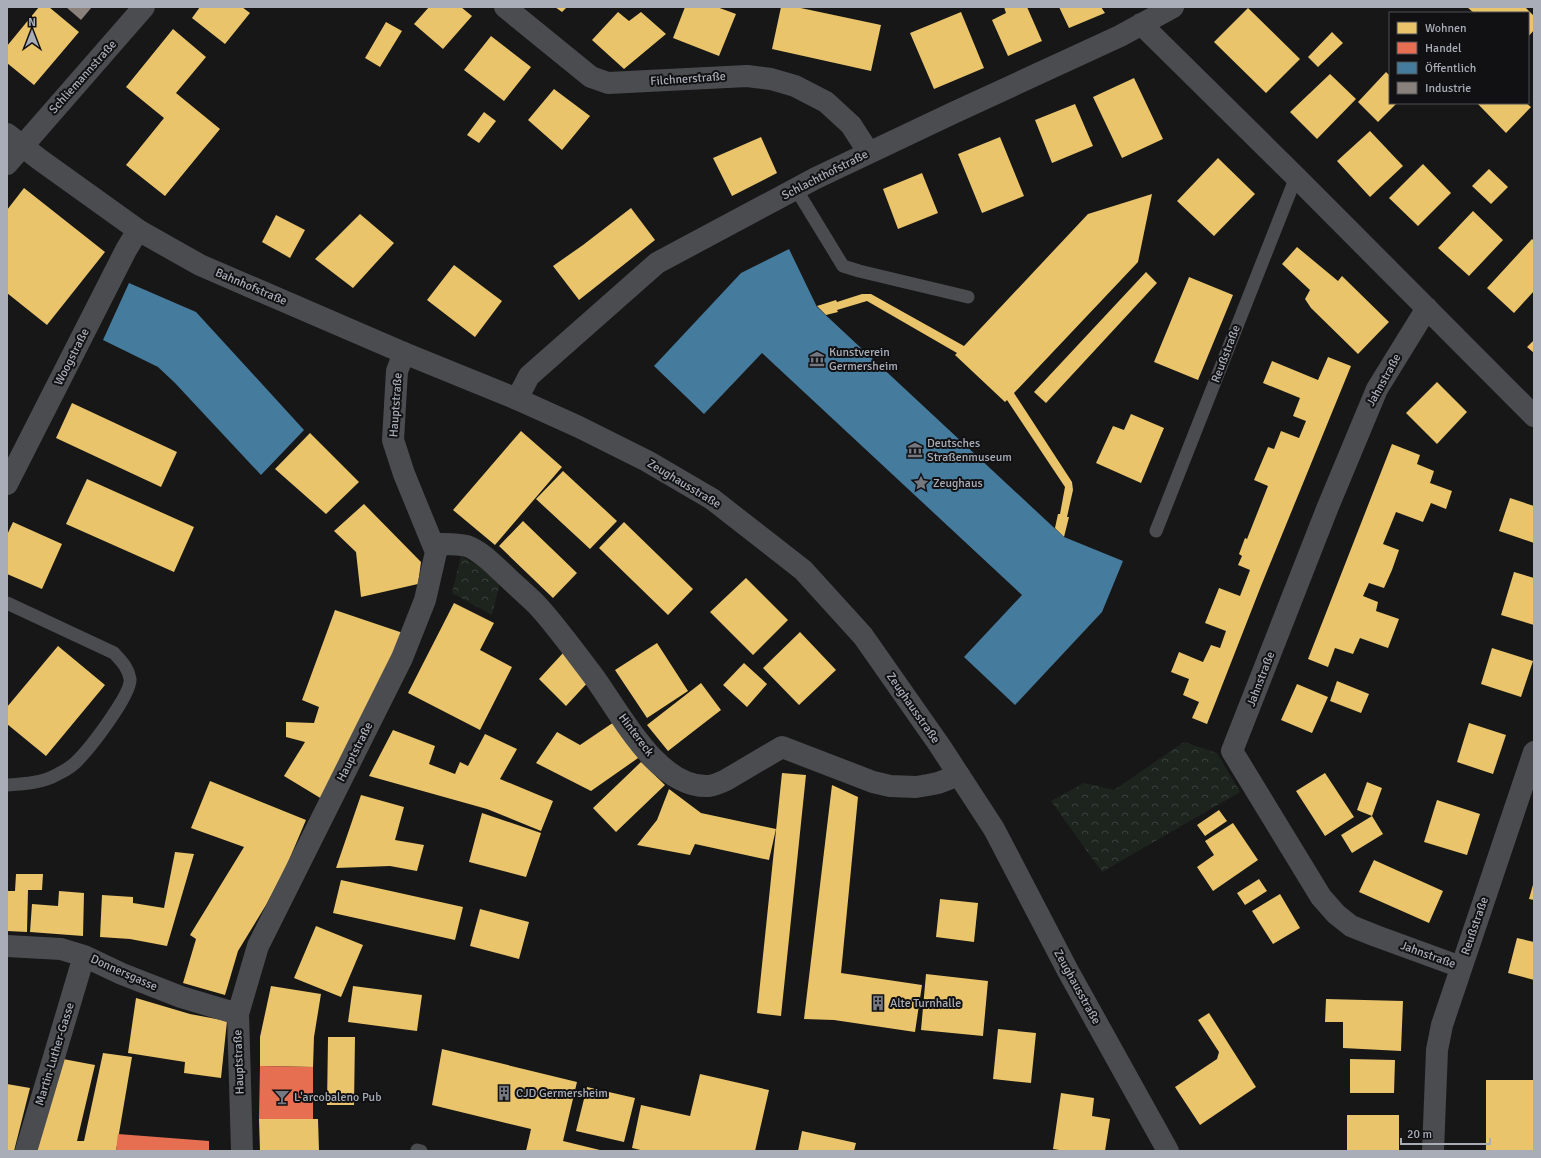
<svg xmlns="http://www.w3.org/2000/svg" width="1541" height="1158" viewBox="0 0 1541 1158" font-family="Signika,sans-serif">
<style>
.park{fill:url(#park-crowns)}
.homes{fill:#e9c46a}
.shops{fill:#e76f51}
.public{fill:#457b9d}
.industry{fill:#8a817c}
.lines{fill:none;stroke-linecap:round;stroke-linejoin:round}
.service{stroke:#4b4c50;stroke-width:13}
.minor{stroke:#4b4c50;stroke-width:22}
.tertiary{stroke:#4b4c50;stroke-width:22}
.labels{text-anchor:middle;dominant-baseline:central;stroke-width:4;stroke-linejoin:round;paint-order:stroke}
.street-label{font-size:12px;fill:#a8adb8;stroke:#111113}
.poi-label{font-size:12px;fill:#a8adb8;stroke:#111113;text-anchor:start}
</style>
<defs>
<pattern id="park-crowns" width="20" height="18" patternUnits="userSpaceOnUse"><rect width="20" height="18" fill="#1d241e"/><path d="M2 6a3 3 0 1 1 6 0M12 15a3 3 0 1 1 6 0" fill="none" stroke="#3b413d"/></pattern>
</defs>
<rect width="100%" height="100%" fill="#171717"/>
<!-- park -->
<path class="park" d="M461,556L501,579L492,615L452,593Z
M1184,742L1217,753L1240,792L1102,872L1051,801L1084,783L1114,790Z"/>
<!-- homes -->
<path class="homes" d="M39,7H49L79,32L34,85L7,63V46Z
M200,7H242L250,13L225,44L192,18Z
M429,7H461L472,16L443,49L414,24Z
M555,7H567L562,12Z
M685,7H717L736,14L719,56L673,38Z
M781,7H796L881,25L871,71L772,49Z
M1004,7H1027L1042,41L1008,56L992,20L1006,13Z
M1059,7H1101L1105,13L1069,28Z
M1467,7H1525L1534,16V30L1528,37V13H1474Z
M1248,8L1300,59L1266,93L1214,42Z
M618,12L629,21L641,12L666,34L624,69L592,40Z
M961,12L984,68L934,89L910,33Z
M386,22L402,31L380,67L365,58Z
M173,29L206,57L176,93L220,129L165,196L126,165L164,118L126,87Z
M1332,32L1343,43L1318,67L1308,57Z
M491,36L531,67L504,101L464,70Z
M1386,72L1390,76V103H1397L1378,122L1358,102Z
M1330,74L1356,99L1317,139L1290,112Z
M1134,78L1163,139L1122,158L1093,97Z
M554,89L590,116L562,150L528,120Z
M1477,103H1526L1531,107L1506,133Z
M1075,104L1093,146L1052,163L1035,120Z
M484,112L496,121L479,143L467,135Z
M1370,131L1403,166L1370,197L1337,161Z
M761,137L777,173L732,196L713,158Z
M1000,137L1024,196L982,213L958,154Z
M1218,158L1255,194L1214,236L1177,201Z
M1423,164L1451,193L1418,226L1389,198Z
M1489,169L1508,187L1491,204L1472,186Z
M922,173L938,213L898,229L883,189Z
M24,188L105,252L47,325L7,293V210Z
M1152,194L1138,262L1014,393L1072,482L1073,490L1067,517H1069L1064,537L1055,528L1058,514H1060L1065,487L1007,400L1005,402L955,355L957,353L867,301L837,310L838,312L826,315L817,306L836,300L837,302L862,294H871L964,346L1088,214Z
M631,208L655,240L579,300L553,266L583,245Z
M1473,211L1503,240L1469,276L1438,248Z
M360,214L394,243L353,288L315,259Z
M276,215L305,230L290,258L262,242Z
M1532,239L1534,241V291L1514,313L1487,288Z
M1297,247L1338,281L1342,276L1389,322L1358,354L1311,308L1305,299L1310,290L1282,264Z
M454,265L502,301L475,337L427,300Z
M1146,272L1157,283L1046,403L1034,392Z
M1189,277L1233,295L1198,380L1154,362Z
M1534,340V353L1527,347Z
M1328,357L1351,366L1261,586L1207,724L1192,718L1199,702L1183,695L1189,679L1171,672L1179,652L1203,662L1211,645L1220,648L1226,631L1205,623L1219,588L1240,596L1250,570L1238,565L1242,556L1239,554L1245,538L1247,539L1268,486L1254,480L1268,447L1274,449L1281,431L1299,438L1306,421L1293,416L1300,398L1263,383L1272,361L1318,380Z
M1437,382L1467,412L1437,444L1406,413Z
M72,403L177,452L161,487L56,438Z
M1131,414L1164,428L1141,483L1096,463L1113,426L1124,430Z
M521,431L562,467L495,545L453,510Z
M310,433L359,482L326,514L275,469Z
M1392,444L1420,455L1417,464L1434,471L1430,483L1452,491L1446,509L1431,503L1423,522L1396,512L1383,544L1399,550L1392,570L1384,588L1369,583L1363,596L1378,602L1376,611L1399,619L1388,648L1360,638L1353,654L1335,648L1328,667L1308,659Z
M563,471L617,521L590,549L536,499Z
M87,479L194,527L174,572L66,524Z
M1510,498L1534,506V543L1499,531Z
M364,504L421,562L418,584L361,597L356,552L334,531Z
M523,521L577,573L553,598L499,546Z
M13,522L62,544L42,589L7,574V535Z
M624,522L693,589L668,615L599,548Z
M1514,572L1534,578V625L1501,615Z
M746,578L788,620L753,655L710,612Z
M454,603L494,623L480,650L512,667L480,730L408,693Z
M335,610L403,633L322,799L284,776L305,742L286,737V722L314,723L319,707L302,700Z
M800,632L836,670L799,705L763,668Z
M657,643L688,691L647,718L615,670Z
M58,646L105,685L46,756L7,724V707Z
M1492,648L1533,661L1521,697L1481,684Z
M563,653L591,679L566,706L539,679Z
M744,663L767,684L747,707L723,685Z
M1337,681L1369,694L1361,713L1330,701Z
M701,683L721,710L668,751L647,725Z
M1297,684L1328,697L1312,733L1281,720Z
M614,722L641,756L591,791L536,763L557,732L580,745Z
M1469,723L1506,735L1493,774L1457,762Z
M393,730L435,746L429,764L455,774L460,762L468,766L485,734L517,749L500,779L553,801L541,831L487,809L369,776Z
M641,762L665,785L616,832L593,808Z
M782,773L806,775L781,1016L757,1013Z
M1325,773L1354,817L1325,836L1296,791Z
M210,781L306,820L286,867L266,905L238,951L225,995L183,983L196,939L190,935L244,847L191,828Z
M1367,782L1382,788L1372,816L1357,810Z
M832,785L858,797L841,973L922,985L915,1032L834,1020L804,1019Z
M669,789L701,813L776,829L769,860L695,844L690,855L637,845L657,820Z
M361,795L404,807L395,840L424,845L417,871L390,866L336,868Z
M1437,800L1480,814L1467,855L1424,842Z
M1219,810L1227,821L1205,836L1197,825Z
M482,813L541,833L526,877L469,862Z
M1372,816L1383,834L1352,853L1341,835Z
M1233,823L1258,860L1213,891L1197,867L1214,855L1205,841Z
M175,852L194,854L167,946L130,939L100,937L102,895L133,897V903L164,908Z
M1374,860L1443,891L1429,923L1359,892Z
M16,874H43L42,890H28L27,932L7,931V891H15Z
M1259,879L1267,891L1245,905L1237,893Z
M341,880L463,907L455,940L333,913Z
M1534,881V900L1529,899Z
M59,891L84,893L83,936L30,932L32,904L58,906Z
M1280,894L1300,928L1273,944L1252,911Z
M940,899L978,903L974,942L936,937Z
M480,909L529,922L519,959L470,946Z
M316,926L363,945L341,997L294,978Z
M1517,938L1534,942V980L1508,973Z
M926,974L988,981L983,1036L921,1030Z
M271,986L321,994L314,1037L313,1067L260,1066V1037Z
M353,986L422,995L417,1031L348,1022Z
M136,998L190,1014L227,1021L221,1078L184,1073L185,1062L128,1053Z
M1326,999L1403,1001L1401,1051L1343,1048V1022H1325Z
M1209,1013L1256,1087L1200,1125L1175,1087L1217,1059L1219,1052L1198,1020Z
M998,1029L1036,1033L1031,1083L993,1079Z
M328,1037H355L354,1105H327Z
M442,1049L577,1082L563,1141L604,1151H526L531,1129L432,1105Z
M103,1053L132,1057L116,1151H37L63,1059L95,1065L77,1141H84Z
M1350,1059L1395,1060L1394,1093H1350Z
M700,1074L769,1090L755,1151H645L632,1148L641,1105L690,1116Z
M1486,1080H1534V1151H1486Z
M7,1084L30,1088L14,1151H7Z
M587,1087L635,1098L624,1142L576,1131Z
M1061,1093L1094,1098L1092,1116L1110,1119L1105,1151H1066L1053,1149Z
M1347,1115H1399V1151H1347Z
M259,1119H318L319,1151H260Z
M802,1131L856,1143L854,1151H798Z"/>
<!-- shops -->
<path class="shops" d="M260,1066L313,1067V1119H259Z
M118,1134L209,1141V1151H116Z"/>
<!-- public -->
<path class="public" d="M789,249L817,307L1064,537L1123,561L1102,612L1015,705L964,657L1022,595L762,353L704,414L654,366L741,273Z
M129,283L196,312L304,430L261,475L175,383L158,367L103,340Z"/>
<!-- industry -->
<path class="industry" d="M66,7H92L81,20Z"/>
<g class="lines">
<!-- service -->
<path class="service" d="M796,189L843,266L859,271L968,297
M1156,531L1296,177
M7,603L114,653C121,661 128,667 130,679C132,694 90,748 78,760C73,766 64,771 58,774C43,783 24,784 7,785
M417,1150L421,1151"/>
<!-- minor -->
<path class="minor" d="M505,7L591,77L608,83L747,76L771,79L795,86L826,102L851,125L869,153
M1141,24L1296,177L1534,416
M7,164L144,7
M1427,308L1377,389L1327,509L1232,751L1321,897L1336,914L1351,926L1376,936L1461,967
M517,399L529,376L657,263L816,178L953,113L1120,36L1173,7
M7,484L126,250L138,230
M433,544C444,544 456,543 467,546C481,551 494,565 505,575C515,585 526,594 536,604C555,624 574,651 591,673C618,708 656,789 709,786C715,785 720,783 726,780L782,747L873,782L890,786L916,787L928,785L938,783L959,775
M7,946L61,949L84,956L122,974L181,997L238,1014
M26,1151L84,956
M242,1151L238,1014L258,946L402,658L425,600L436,552L404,474L393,440L397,371L404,353
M1433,1151L1437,1050L1442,1025L1534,752"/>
<!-- tertiary -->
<path class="tertiary" d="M7,134L39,159L138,230L200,265L404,353L517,399L579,427L647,461L712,499L803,570L863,636L940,746L994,829L1068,971L1168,1151"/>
</g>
<!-- icons -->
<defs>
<g id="museum-bare" transform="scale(1.2)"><path d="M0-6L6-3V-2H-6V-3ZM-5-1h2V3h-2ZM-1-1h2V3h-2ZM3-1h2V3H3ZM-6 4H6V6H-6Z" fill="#757880" stroke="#111113" stroke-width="2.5" paint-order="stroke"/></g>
<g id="sight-bare" transform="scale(1.2)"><path d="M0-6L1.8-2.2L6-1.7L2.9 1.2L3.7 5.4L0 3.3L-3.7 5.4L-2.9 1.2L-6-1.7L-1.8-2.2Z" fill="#757880" stroke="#111113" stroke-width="2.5" paint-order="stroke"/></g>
<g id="building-bare" transform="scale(1.2)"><path d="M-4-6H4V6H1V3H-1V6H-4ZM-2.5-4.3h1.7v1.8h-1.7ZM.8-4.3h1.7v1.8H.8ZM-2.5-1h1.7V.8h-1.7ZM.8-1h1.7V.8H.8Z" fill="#757880" stroke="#111113" stroke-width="2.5" paint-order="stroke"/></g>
<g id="bar-bare" transform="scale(1.2)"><path d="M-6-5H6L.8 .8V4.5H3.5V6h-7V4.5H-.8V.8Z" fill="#757880" stroke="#111113" stroke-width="2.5" paint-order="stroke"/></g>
</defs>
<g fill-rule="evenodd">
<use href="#museum-bare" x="817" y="359"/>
<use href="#museum-bare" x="915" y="450"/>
<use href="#sight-bare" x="921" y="483"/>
<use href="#building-bare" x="878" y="1003"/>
<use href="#building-bare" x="504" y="1093"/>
<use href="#bar-bare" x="282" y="1097"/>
</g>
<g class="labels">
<!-- street labels -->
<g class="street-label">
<text transform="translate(83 77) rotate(-48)">Schliemannstraße</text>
<text transform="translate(688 79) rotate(-4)">Filchnerstraße</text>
<text transform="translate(825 175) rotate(-27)">Schlachthofstraße</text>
<text transform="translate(251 287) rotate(23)">Bahnhofstraße</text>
<text transform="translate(1226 354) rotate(-69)">Reußstraße</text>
<text transform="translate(72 357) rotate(-63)">Woogstraße</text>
<text transform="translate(1384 380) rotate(-61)">Jahnstraße</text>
<text transform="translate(396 405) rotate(-86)">Hauptstraße</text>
<text transform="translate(684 484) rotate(31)">Zeughausstraße</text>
<text transform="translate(1261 679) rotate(-69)">Jahnstraße</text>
<text transform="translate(913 708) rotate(55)">Zeughausstraße</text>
<text transform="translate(636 735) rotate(53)">Hintereck</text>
<text transform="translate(355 752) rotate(-63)">Hauptstraße</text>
<text transform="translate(1475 926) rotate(-71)">Reußstraße</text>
<text transform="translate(1428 955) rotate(20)">Jahnstraße</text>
<text transform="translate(124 973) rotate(24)">Donnersgasse</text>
<text transform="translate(1077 987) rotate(61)">Zeughausstraße</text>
<text transform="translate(55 1054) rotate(-73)">Martin-Luther-Gasse</text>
<text transform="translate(239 1062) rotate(-92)">Hauptstraße</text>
</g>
<!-- poi labels -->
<g class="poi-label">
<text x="829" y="352">Kunstverein<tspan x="829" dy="14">Germersheim</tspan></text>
<text x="927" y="443">Deutsches<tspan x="927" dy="14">Straßenmuseum</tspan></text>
<text x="933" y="483">Zeughaus</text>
<text x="890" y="1003">Alte Turnhalle</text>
<text x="516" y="1093">CJD Germersheim</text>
<text x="294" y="1097">L'arcobaleno Pub</text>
</g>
</g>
<!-- border -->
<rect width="1541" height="1158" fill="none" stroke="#a8adb8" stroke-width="16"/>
<!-- legend -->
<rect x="1389" y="12" width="140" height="92" fill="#111113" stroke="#4d4f55"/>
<rect x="1397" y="22" width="20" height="12" fill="#e9c46a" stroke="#4d4f55"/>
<text x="1425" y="32" font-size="12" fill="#a8adb8">Wohnen</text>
<rect x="1397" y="42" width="20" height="12" fill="#e76f51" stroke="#4d4f55"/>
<text x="1425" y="52" font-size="12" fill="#a8adb8">Handel</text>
<rect x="1397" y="62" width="20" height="12" fill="#457b9d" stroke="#4d4f55"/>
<text x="1425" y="72" font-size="12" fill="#a8adb8">Öffentlich</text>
<rect x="1397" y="82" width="20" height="12" fill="#8a817c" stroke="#4d4f55"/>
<text x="1425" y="92" font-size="12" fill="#a8adb8">Industrie</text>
<!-- north arrow -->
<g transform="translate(32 32)" stroke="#111113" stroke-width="3" paint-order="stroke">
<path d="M0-3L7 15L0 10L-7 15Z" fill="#a8adb8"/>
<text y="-6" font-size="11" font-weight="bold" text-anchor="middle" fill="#a8adb8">N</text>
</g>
<!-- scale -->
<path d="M1401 1138v6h89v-6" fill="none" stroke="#a8adb8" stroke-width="2"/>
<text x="1407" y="1138" font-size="12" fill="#a8adb8" stroke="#111113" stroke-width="3" paint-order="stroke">20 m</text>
</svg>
